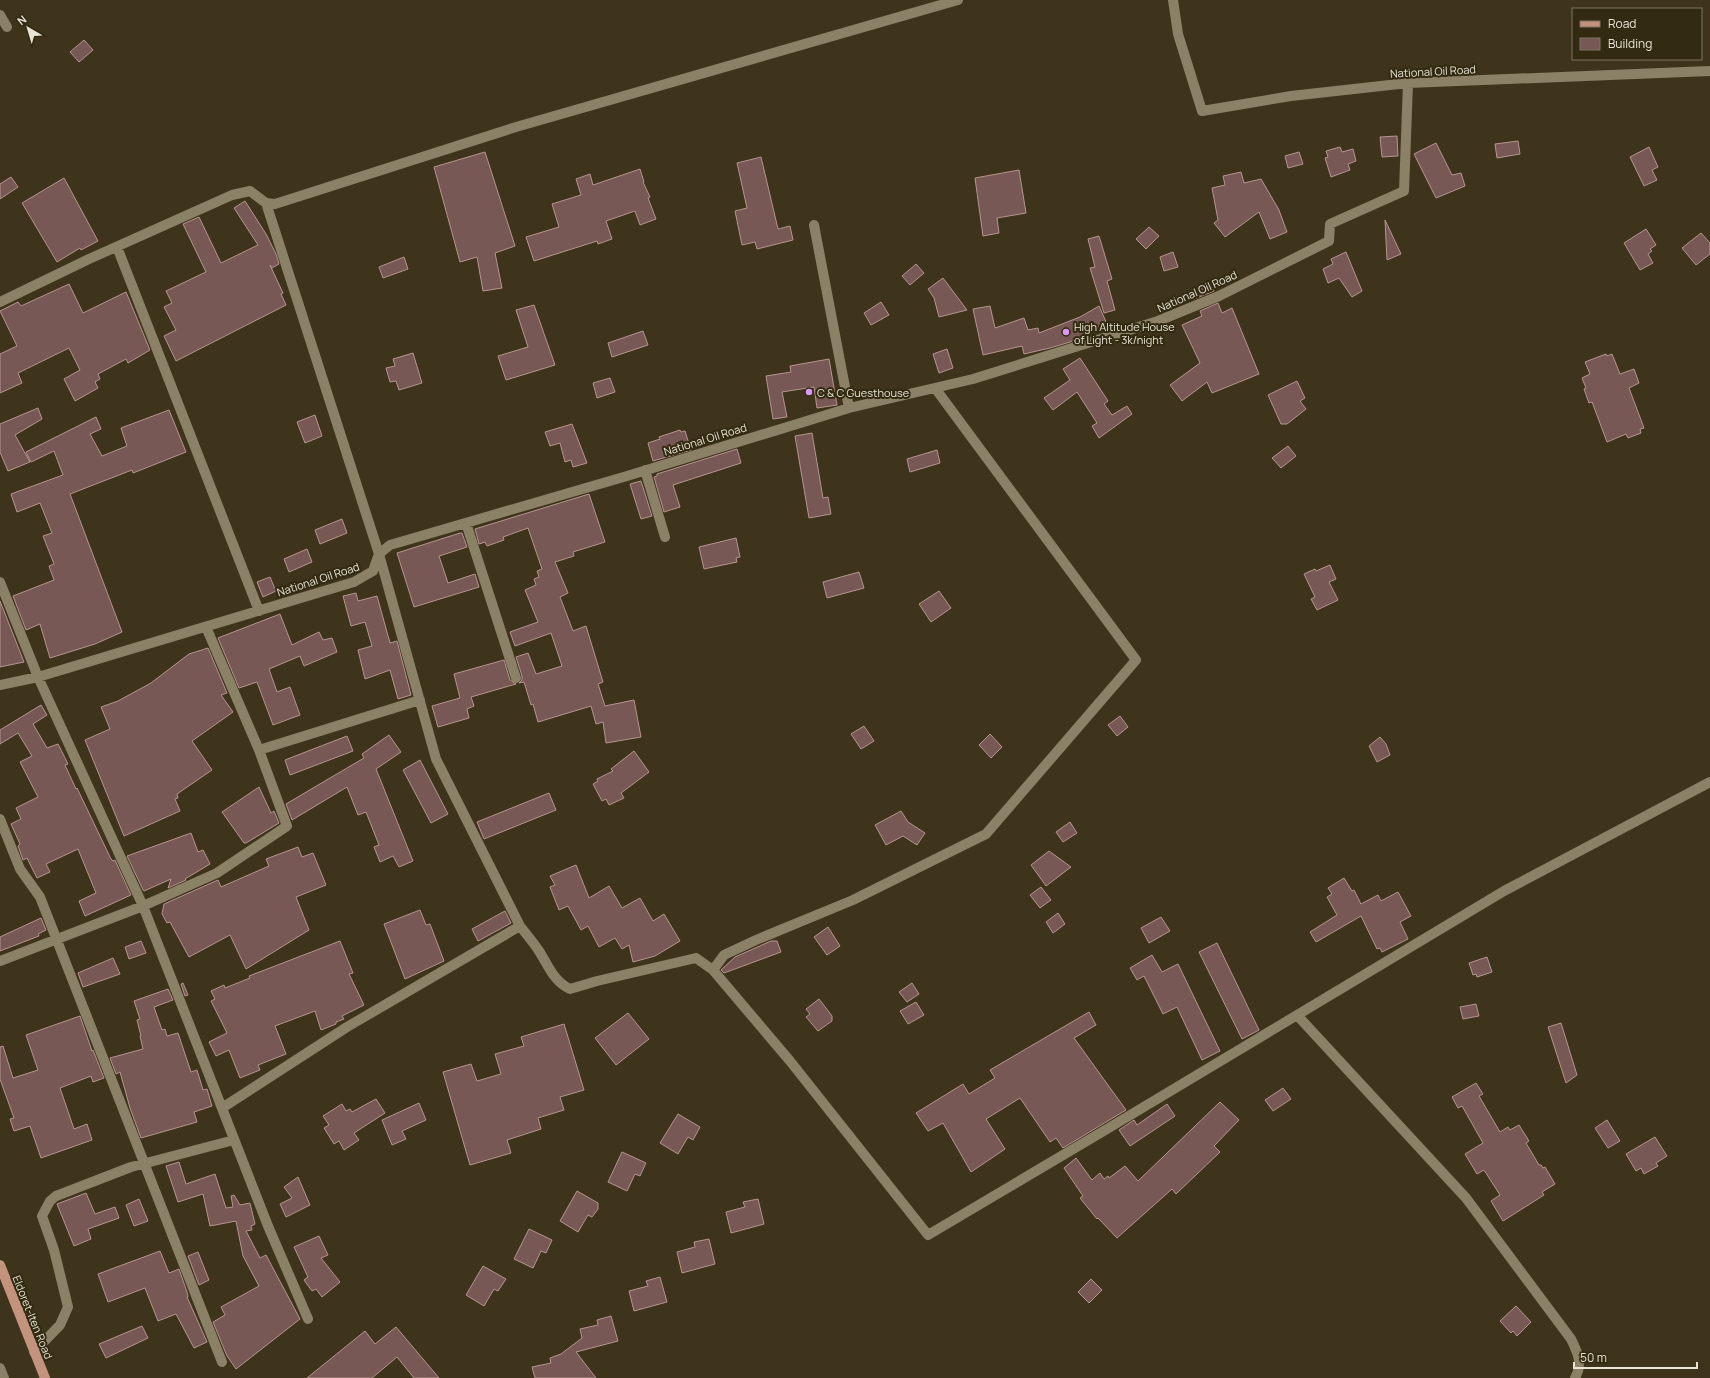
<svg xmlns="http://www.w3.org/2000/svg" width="1710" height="1378" viewBox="0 0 1710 1378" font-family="Manrope,sans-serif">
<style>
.building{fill:#775854;stroke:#b6958f}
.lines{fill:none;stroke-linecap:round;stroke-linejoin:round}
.minor{stroke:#8b8166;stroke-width:10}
.major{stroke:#c3937e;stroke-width:10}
.poi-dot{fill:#db99f5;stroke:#332a12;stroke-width:1.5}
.labels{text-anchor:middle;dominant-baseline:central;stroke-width:4;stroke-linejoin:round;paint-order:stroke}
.street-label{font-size:11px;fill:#e9e3d4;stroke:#332a12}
.poi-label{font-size:11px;fill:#e9e3d4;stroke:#332a12;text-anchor:start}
</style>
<rect width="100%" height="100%" fill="#3e341c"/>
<!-- building -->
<path class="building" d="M84,40L93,50L79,62L70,52Z
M1397,136L1398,156L1382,157L1380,137Z
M1518,141L1520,154L1497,158L1495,144Z
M1436,143L1452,175L1461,173L1465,186L1436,198L1414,154Z
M1340,147L1342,152L1353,149L1356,161L1348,164L1350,170L1331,177L1325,158L1328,157L1326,151Z
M1649,147L1658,167L1652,170L1657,180L1644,186L1630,157Z
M485,152L515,246L495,253L502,288L483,291L477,257L460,262L434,167Z
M1299,152L1303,164L1288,168L1285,156Z
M761,157L778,229L790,226L793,240L757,249L755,242L742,245L735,211L747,208L737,163Z
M640,169L644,182H643L650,197L648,198L656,219L640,225L635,211L606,221L612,239L598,244L597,241L534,261L526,237L559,227L552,204L581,195L576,179L590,174L593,185Z
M1019,170L1026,213L997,218L999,233L983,236L975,178Z
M1241,172L1244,183L1261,179L1279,210L1287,232L1270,239L1259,212L1225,237L1214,223L1218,220L1212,188L1225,185L1223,176Z
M11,177L18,187L0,199V184Z
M64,178L98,241L81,250L80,248L57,262L22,203Z
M245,201L266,234L276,254L279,264L272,268L270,265L283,293L281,294L286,305L176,361L164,336L176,330L164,307L172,303L166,291L206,272L183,224L199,217L221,263L258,245L234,208Z
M1385,220L1401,254L1387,260Z
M1149,227L1159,236L1146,249L1136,239Z
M1646,229L1656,245L1650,249L1652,251L1648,254L1653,263L1640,270L1624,243Z
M1701,233L1710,243V254L1696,265L1682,248Z
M1099,236L1112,279L1107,281L1115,310L1104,313L1090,268L1095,267L1088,239Z
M1173,252L1178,267L1164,271L1160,257Z
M1346,252L1362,291L1352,297L1339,278L1328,283L1323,269L1333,264L1331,259Z
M404,257L408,269L383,278L379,267Z
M916,264L924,273L910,285L902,276Z
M943,278L967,310L939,317L934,298L928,289Z
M1210,283L1214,291L1194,299L1191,291Z
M69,284L83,313L126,292L150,350L128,363L126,359L98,374L100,379L95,382L98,388L75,401L64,379L80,370L69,348L18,373L22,383L0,393V354L17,346L0,311L18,302L21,306Z
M881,302L889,315L871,325L864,313Z
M1218,303L1222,313L1232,308L1259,374L1212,393L1207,382L1182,401L1170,385L1200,363L1182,325L1202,316L1200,311Z
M534,305L555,365L506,380L498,356L528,347L516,310Z
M990,306L995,328L1024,318L1028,330L1038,328L1039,333L1080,317L1099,306L1107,324L1070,342L1050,348L1024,354L1022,346L983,355L973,309Z
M643,331L648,345L612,357L608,343Z
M947,349L953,368L939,373L933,354Z
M413,353L422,383L399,390L396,381L390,382L386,368L395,366L393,359Z
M1606,354L1607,356L1612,354L1620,374L1634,369L1639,383L1629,388L1644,428L1640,429L1641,433L1628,438L1626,434L1607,442L1592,402L1589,403L1584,389L1586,388L1582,378L1590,374L1585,362Z
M1080,358L1108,401L1104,404L1112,415L1127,406L1132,414L1099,438L1092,426L1097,423L1077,392L1053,410L1044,398L1070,380L1063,369Z
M829,359L837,405L817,408L814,387L782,392L787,417L773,419L766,376L791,372L790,366Z
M610,378L615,392L597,398L593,383Z
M1297,381L1305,398L1300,401L1306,409L1287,424H1281L1268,395Z
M38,408L42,419L15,435L30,462L8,471L0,452V424Z
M169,410L186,452L133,473L132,470L70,494L122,632L95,644L50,658L40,624L26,630L13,596L54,580L49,566L54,564L43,536L52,533L40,503L17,512L11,494L63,475L54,451L31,462L26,452L96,417L101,429L90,434L102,456L127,446L121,428Z
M315,415L322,436L305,443L297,422Z
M572,424L587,463L573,467L571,460L565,462L560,443L550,446L545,432Z
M680,430L681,432L685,431L691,450L653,461L648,443L660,439L659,437Z
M812,433L823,498L828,497L831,514L809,518L795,436Z
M1288,446L1296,456L1281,468L1272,458Z
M737,449L741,463L673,485L680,507L664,512L654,477L657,476V474Z
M937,450L940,463L910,472L907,459Z
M641,481L652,516L641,519L630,484Z
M589,494L605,542L573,552L574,556L555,562L568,593L560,597L573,631L586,626L603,682L598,684L605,706L634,700L641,737L606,743L603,722L596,724L591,706L538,722L533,704L531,705L524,682L519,683L522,680V676L516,657L528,653L536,674L562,666L551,633L515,646L510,632L538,622L525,590L536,585L534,579L539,577L537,571L542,569L528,528L503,537L504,540L487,546L485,542L479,544L475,529Z
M342,519L347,533L320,544L315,530Z
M460,533H462L467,547L439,556L448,583L475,574L479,587L414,607L397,553Z
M736,538L740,557L736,558L737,562L704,569L699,547Z
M307,549L312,562L289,572L284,559Z
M1330,565L1336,579L1329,582L1338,600L1317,610L1311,599L1315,597L1304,574L1315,569L1316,571Z
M859,572L864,588L827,598L823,582Z
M270,577L276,591L263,597L257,582Z
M939,591L951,608L931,622L919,604Z
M356,593L358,601L377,596L390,643L397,641L411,695L398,699L390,670L365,679L358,650L372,646L365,622L351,626L343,596Z
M0,601L24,662L0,667Z
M280,614L292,645L319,632L323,640L332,638L337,652L304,666L300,656L269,669L277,692L290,687L300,715L273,725L257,682L239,688L218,638Z
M208,648L227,693L221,695L233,712L192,741L212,770L177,794L178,798L175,799L180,811L124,836L85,740L110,729L101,707L118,701L151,683L189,654Z
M504,660L510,680L516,684L471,697L474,706L467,709L469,718L438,727L432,706L460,698L454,674Z
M41,705L47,715L33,724L47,748L58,744L68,764L65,765L76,789L77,788L111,859L113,861L115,860L131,895L85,916L79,901L96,893L78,849L46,864L50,872L37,878L27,858L23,860L18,846L20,844L11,824L21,819L16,808L38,797L20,762L32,756L18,733L0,744V730Z
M1120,716L1128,727L1117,736L1108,725Z
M864,726L874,741L861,749L851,734Z
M990,734L1002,747L991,758L979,745Z
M389,735L401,752L376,769L413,861L399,867L393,856L380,862L374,847L379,845L366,812L358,815L347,787L292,820L286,804L364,758L362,754Z
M347,736L353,751L290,775L285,760Z
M1380,737L1386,744L1390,755L1377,762L1369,746Z
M634,751L649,772L621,793L624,798L609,805L606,799L602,801L593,784L598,781L597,779L613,771L611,769Z
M420,760L448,814L431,823L403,770Z
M259,787L271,813L274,811L279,823L246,843H244L222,812Z
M549,793L556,810L484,839L477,822Z
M901,811L908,822L925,833L917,845L903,836L886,845L875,825Z
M1070,822L1077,833L1063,842L1056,832Z
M191,833L198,852L203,850L210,864L185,879L186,880L168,888L171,879L144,891L143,890L127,856Z
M298,847L302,857L313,853L326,885L296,897L309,930L246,969L230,935L189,957L170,922L167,923L162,914L164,904L218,880L221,887L269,866L266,859Z
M1049,851L1071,867L1046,886L1031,865Z
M576,865L589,898L609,886L622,908L640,898L653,921L664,914L680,941L655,956L633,962L629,945L622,949L615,938L599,947L588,926L581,930L568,906L559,910L550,887L555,885L550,876Z
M1344,878L1352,891L1354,890L1361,904L1378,895L1381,901L1398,892L1411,916L1400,922L1408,939L1382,952L1380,948L1377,949L1361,916L1316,942L1310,932L1337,915L1327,897L1332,894L1328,888Z
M1041,887L1051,900L1040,908L1030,895Z
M420,910L426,925L430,924L444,961L405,979L384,924Z
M505,911L511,923L478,941L472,929Z
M1058,913L1065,924L1053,933L1046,922Z
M1161,917L1170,931L1149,943L1141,928Z
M41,918L46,930L38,934L39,936L0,951V937Z
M828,927L840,946L827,955L814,937Z
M141,941L146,953L129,959L125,947Z
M340,941L353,973L349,974L364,1005L342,1016L344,1019L336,1022V1024L321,1030L315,1011L275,1026L286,1054L258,1065L260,1070L240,1078L229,1050L216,1056L209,1042L227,1033L211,1001L215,999L211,991L224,985L225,988L250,978L249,976Z
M771,941H777L781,952L724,973L721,970L735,957Z
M1217,943L1259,1030L1242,1039L1199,952Z
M1152,955L1162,972L1178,964L1220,1051L1202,1060L1177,1007L1163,1014L1144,976L1137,980L1130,968Z
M1487,957L1492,972L1477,977L1476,974L1473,975L1469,963Z
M113,958L120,974L83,987L78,973Z
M183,983L188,995L185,996L181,984Z
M912,983L919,994L907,1002L899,992Z
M168,989L173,1000L154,1007L162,1030L165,1029L167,1036L178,1033L191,1072L197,1070L203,1090L207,1089L212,1106L194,1112L197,1122L141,1138L130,1108L120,1072L116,1074L110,1058L143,1049L140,1036H141L137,1020L140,1019L134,1001Z
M819,999L832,1016V1021L818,1031L806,1017L810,1014L806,1009Z
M916,1002L924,1015L908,1024L900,1011Z
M1476,1004L1479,1016L1463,1019L1460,1007Z
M1089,1012L1096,1025L1074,1038L1126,1110L1063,1148L1056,1138L1050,1142L1020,1098L986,1119L1005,1149L971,1172L943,1123L928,1131L916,1113L963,1084L969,1094L995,1078L990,1070Z
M628,1013L649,1039L616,1065L595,1038Z
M80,1016L92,1051L93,1050L104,1078L93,1082L91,1076L60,1088L74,1129L87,1124L92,1140L41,1158L30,1126L14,1131L10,1119L14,1118L0,1079V1047L3,1046L13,1078L38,1070L26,1035Z
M1561,1023L1577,1075L1566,1083L1548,1027Z
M564,1024L584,1090L560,1097L564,1110L538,1118L541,1129L507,1140L511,1153L470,1165L443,1072L471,1064L477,1081L501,1074L495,1054L524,1046L521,1037Z
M1476,1083L1483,1094L1479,1096L1500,1132L1508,1127L1510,1130L1519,1125L1529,1141L1526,1143L1539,1165H1541L1543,1168L1545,1167L1555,1184L1542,1192L1544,1195L1503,1221L1491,1201L1500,1195L1484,1170L1477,1174L1465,1154L1483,1143L1462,1106L1458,1108L1452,1097Z
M1283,1088L1291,1099L1273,1111L1265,1100Z
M376,1099L385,1113L354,1133L359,1140L344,1150L339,1141L334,1144L324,1128L329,1125L323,1116L342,1104L346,1111L350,1109L352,1112Z
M1220,1102L1239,1120L1214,1146L1220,1152L1176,1194L1172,1189L1117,1238L1098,1218L1097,1219L1080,1198L1083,1196L1064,1168L1076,1158L1092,1180L1100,1173L1104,1179L1108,1176L1109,1178L1125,1166L1138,1181Z
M419,1103L426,1120L402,1131L406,1139L392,1145L382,1120Z
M1167,1104L1175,1116L1130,1146L1119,1130L1134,1120L1137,1125Z
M678,1114L700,1127L693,1140L688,1137L678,1154L660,1143Z
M1607,1120L1620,1141L1608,1148L1595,1128Z
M1655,1137L1667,1156L1656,1163L1658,1166L1644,1174L1641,1168L1636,1171L1626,1154Z
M622,1152L646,1163L640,1176L635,1174L627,1191L608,1182Z
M179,1162L186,1184L215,1174L226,1208L233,1207L231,1196L234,1195L240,1205L250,1203L255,1224L251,1226L252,1230L246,1231L260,1258L266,1255L300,1319L236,1369L227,1356L213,1322L225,1315L221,1307L259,1286L243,1256L236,1221L210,1226L203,1194L178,1202L166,1166Z
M298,1177L310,1205L286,1217L280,1204L292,1198L284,1187Z
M577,1191L598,1203V1209L592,1217L588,1215L578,1232L560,1221Z
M86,1193L95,1214L115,1207L119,1218L88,1229L91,1239L74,1246L57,1204Z
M139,1199L148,1221L134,1226L126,1205Z
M758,1199L764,1224L731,1233L726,1212L745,1207L743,1202Z
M529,1229L552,1240L546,1253L541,1251L533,1268L514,1259Z
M319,1236L328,1255L321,1258L340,1282L322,1297L316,1289L312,1291L304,1280L308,1277L294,1247Z
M709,1239L715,1264L682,1273L677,1252L695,1247L694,1242Z
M160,1251L169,1273L179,1269L187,1292L188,1297H187L207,1342L194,1348L176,1314L158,1321L145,1288L108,1302L98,1274Z
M198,1252L209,1280L199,1285L188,1256Z
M483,1266L506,1279L498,1291L494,1289L484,1306L466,1295Z
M660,1277L667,1302L634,1311L629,1291L648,1286L646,1281Z
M1091,1279L1102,1290L1089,1303L1078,1292Z
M1516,1306L1531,1322L1517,1336L1513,1331L1511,1333L1500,1321Z
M611,1316L618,1341L576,1352L596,1378H535L532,1367L551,1363L550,1358L561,1354L582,1338L580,1329L598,1325L597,1320Z
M142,1326L148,1338L106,1358L99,1344Z
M396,1327L439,1378H414L397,1357L372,1378H307L365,1331L375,1344Z"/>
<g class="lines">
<!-- minor -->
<path class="minor" d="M1173,0L1178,34L1202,111L1291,96L1408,83L1710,71
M0,15L7,27
M266,203L379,554L436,759L520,926
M814,225L849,408
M117,247L259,611
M0,302L89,259L232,195L250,191L266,203L275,204L516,127L958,0
M645,470L665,537
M466,523L516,678
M0,582L38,677L143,906L268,1226L308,1319
M206,627L259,750
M0,685L38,677L354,582L373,571L379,554L390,545L627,476L849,408L973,379L1158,321L1219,296L1329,241L1330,224L1404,191L1408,83
M0,819L20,869L40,897L222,1362
M0,961L143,906L217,873L287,826L259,750L420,700
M713,970L790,1061L928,1235L1107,1129L1504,891L1710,782
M1297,1015L1466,1198L1571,1339C1578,1353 1583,1364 1575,1378
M222,1108L347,1027L520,926C527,935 534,943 539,951C548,965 554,982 570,989L597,981L696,958L713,970L724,955L756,940L853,900L986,834L1136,660L935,388
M34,1352L60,1325L68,1307L54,1250L42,1216L50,1201L56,1196L131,1167L234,1140
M0,1368L4,1378"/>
<!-- major -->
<path class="major" d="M0,1265L45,1378"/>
</g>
<!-- markers -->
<g class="poi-dot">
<circle cx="1066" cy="332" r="4"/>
<circle cx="809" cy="392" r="4"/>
</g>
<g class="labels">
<!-- street labels -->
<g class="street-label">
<text transform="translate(1433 71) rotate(-3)">National Oil Road</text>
<text transform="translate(1197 291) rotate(-24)">National Oil Road</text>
<text transform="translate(705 439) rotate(-17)">National Oil Road</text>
<text transform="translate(318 579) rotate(-18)">National Oil Road</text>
<text transform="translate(33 1317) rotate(68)">Eldoret-Iten Road</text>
</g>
<!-- poi labels -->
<g class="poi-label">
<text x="1074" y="326">High Altitude House<tspan x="1074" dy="13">of Light - 3k/night</tspan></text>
<text x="817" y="392">C &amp; C Guesthouse</text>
</g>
</g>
<!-- legend -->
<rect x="1572" y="8" width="130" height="52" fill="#332a12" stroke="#7c7460"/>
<rect x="1580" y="21" width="20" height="6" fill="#c3937e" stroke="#7c7460"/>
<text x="1608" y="28" font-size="12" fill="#e9e3d4">Road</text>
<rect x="1580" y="38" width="20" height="12" fill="#775854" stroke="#7c7460"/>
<text x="1608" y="48" font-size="12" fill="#e9e3d4">Building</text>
<!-- north arrow -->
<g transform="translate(28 28) rotate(322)" stroke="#332a12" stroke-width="3" paint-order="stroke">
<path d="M0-3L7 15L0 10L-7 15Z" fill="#e9e3d4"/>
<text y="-6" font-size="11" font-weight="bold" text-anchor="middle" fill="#e9e3d4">N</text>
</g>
<!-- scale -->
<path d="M1574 1362v6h123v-6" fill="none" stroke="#e9e3d4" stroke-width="2"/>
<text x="1580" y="1362" font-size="12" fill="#e9e3d4" stroke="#332a12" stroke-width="3" paint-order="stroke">50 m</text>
</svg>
